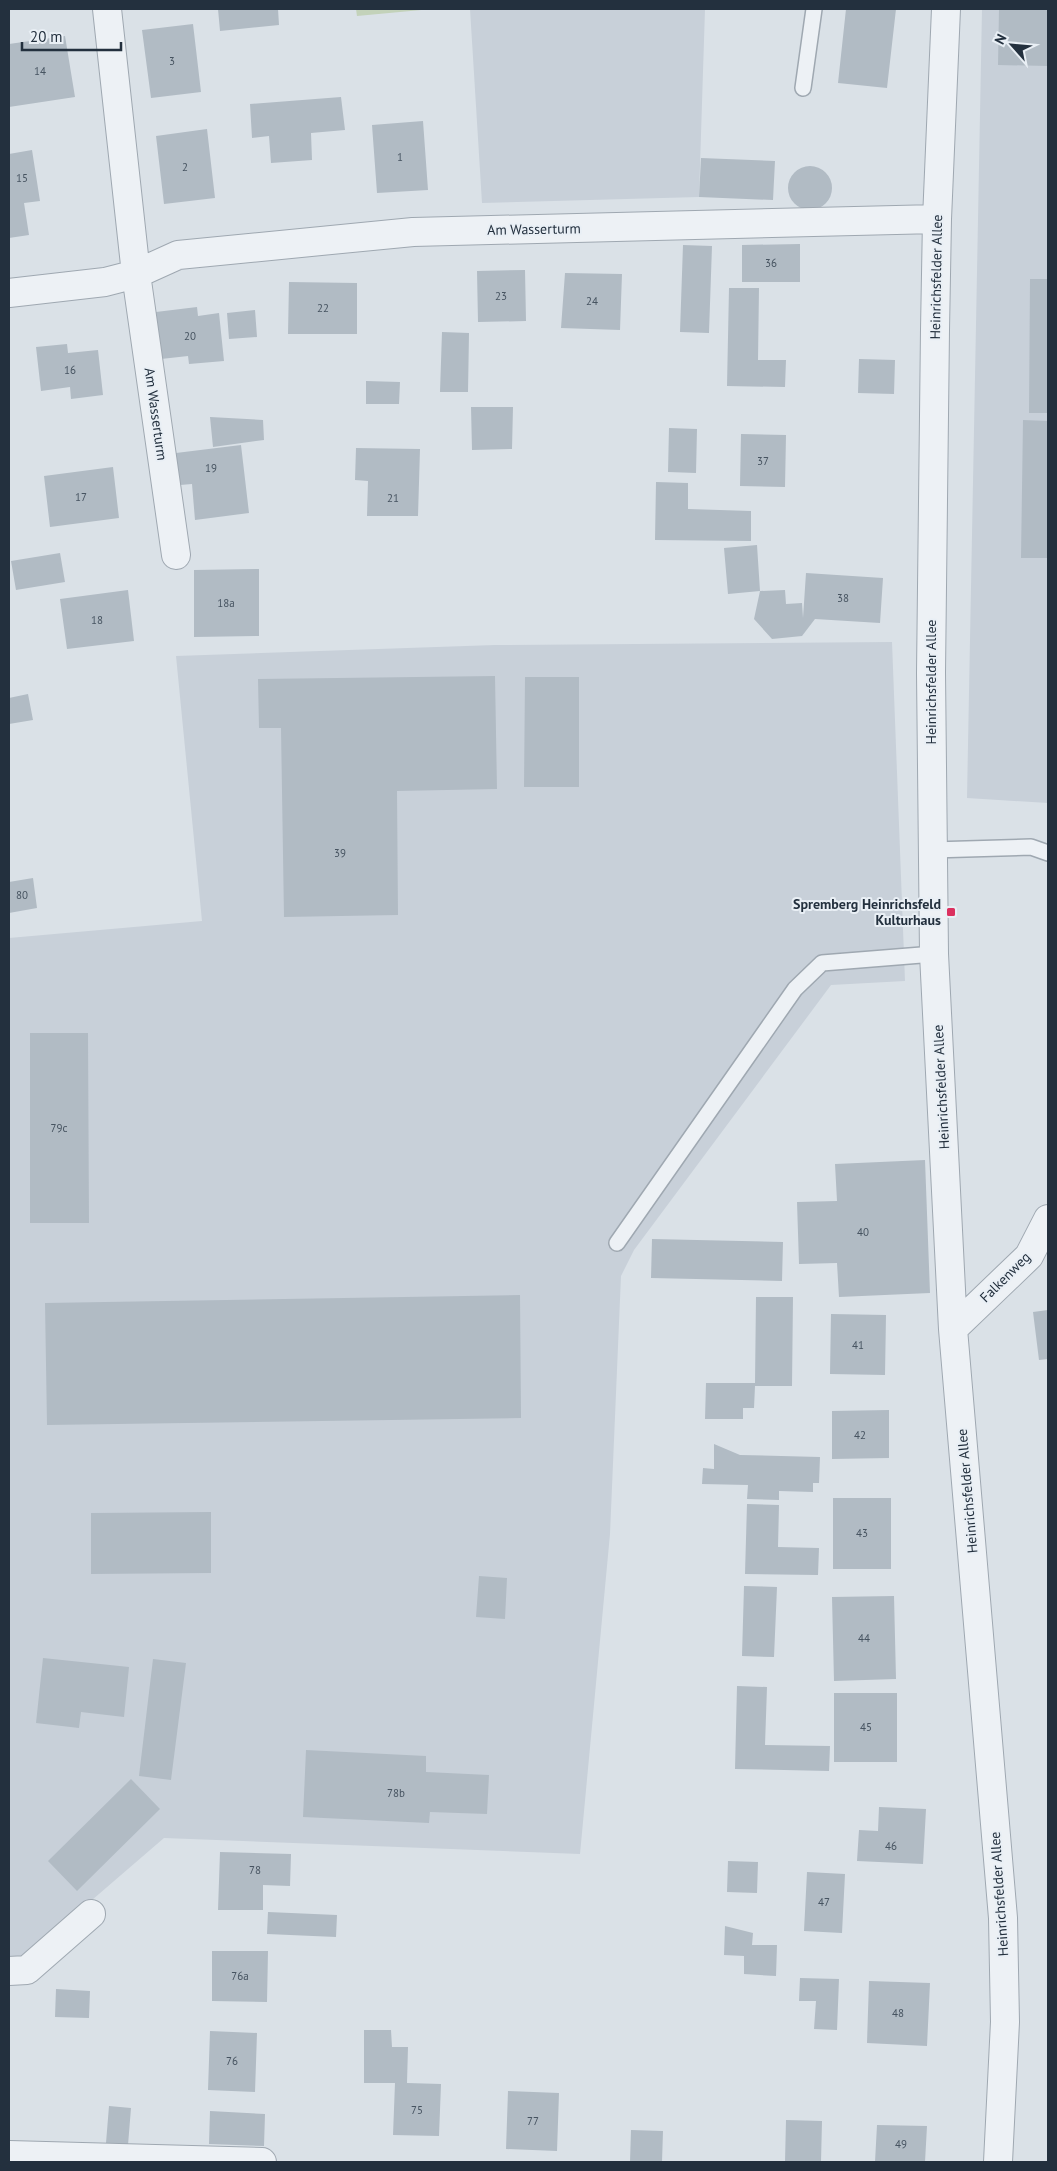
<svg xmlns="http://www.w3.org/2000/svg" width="1057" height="2171" viewBox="0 0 1057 2171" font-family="'PT Sans',sans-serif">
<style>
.built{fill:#c8d0d9}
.green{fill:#c3d2ba}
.building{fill:#b1bbc4}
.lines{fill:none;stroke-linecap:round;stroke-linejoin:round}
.lane-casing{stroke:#9fa8b1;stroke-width:18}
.street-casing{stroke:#9fa8b1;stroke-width:30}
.lane{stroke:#edf1f5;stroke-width:15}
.street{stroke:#edf1f5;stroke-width:28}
.poi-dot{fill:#db305f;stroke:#e9eff5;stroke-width:2}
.labels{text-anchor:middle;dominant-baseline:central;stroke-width:4;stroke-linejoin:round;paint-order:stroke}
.number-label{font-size:11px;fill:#465360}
.street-label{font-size:14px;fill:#23303e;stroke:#e9eff5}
.poi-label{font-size:14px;font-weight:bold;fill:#23303e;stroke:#e9eff5;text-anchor:end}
</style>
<rect width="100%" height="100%" fill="#dae1e7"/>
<!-- built -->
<path class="built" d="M470,9H705L699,197L482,203Z
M982,9H1048V803L967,798Z
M892,642L905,981L831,985L634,1250L621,1276L610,1534L580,1854L164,1838L20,1962H9V938L202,921L176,656L495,645Z"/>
<!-- green -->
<path class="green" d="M356,9H432L357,16Z"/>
<!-- building -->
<path class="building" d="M218,9H278L279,25L220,31Z
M846,9H896L887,88L838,83Z
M999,9H1048V66L998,65Z
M193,24L201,92L151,98L142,30Z
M65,36L75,97L9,107V44Z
M341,97L345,130L311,133L312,160L271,163L269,136L252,138L250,104Z
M423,121L428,190L377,193L372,125Z
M207,129L215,198L164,204L156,136Z
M32,150L40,201L24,203L29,235L9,238V154Z
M701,158L775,161L773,200L699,197Z
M788 188a22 22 0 1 1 44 0a22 22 0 1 1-44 0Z
M800,244V282H742V245Z
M683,245L712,246L709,333L680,332Z
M525,270L526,321L478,322L477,271Z
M565,273L622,274L620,330L561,328Z
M1030,279H1048V413H1029Z
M289,282L357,283V334H288Z
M729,288H759L758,360H786L785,387L727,386Z
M197,307L198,316L219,313L224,361L189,364L188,356L161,359L156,312Z
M255,310L257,337L229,339L227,313Z
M442,332L469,333L468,392H440Z
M67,344L68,353L98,350L103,395L71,399L70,387L41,391L36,347Z
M859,359L895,360L894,394L858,393Z
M366,381L400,382L399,404H366Z
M471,407H513L512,449L472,450Z
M210,417L263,420L264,440L213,447Z
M1023,420L1048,421V558H1021Z
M669,428L697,429L696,473L668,472Z
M741,434L786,435L785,487L740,486Z
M241,445L249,513L195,520L192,484L180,485L176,453Z
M356,448L420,449L418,516H367L368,481L355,480Z
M113,467L119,518L50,527L44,476Z
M656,482L688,483V509L751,511V541L655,540Z
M757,545L760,591L728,594L724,548Z
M60,553L65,582L16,590L11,561Z
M259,569V636L194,637V570Z
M806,573L883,578L880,623L815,619L802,636L772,639L754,619L760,591L785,590L786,604L802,603L803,618Z
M128,590L134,641L67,649L60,599Z
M495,676L497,789L397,791L398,915L284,917L281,728H259L258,679Z
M525,677H579V787H524Z
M28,694L33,720L9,724V698Z
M33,878L37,908L9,913V882Z
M30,1033H88L89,1223H30Z
M925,1160L930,1293L839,1297L837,1263L799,1264L797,1202L837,1201L835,1164Z
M652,1239L783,1242L782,1281L651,1278Z
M520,1295L521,1418L47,1425L45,1303Z
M756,1297H793L792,1386H755L754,1408H743V1419H705L706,1383H755Z
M1048,1310V1359L1039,1360L1033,1312Z
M831,1314L886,1315L885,1375L830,1374Z
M889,1410V1458L832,1459V1411Z
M714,1444L740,1455L820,1457L819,1483H813V1492L779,1491V1500L747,1499L748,1485L702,1484L703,1468L714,1469Z
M833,1498H891V1569H833Z
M747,1504L779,1505L778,1547L819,1548L818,1575L745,1574Z
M211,1512V1573L91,1574V1513Z
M479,1576L507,1578L505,1619L476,1617Z
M744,1586L777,1587L774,1657L742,1656Z
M894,1596L896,1679L834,1681L832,1597Z
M43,1658L129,1667L124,1717L81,1712L79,1728L36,1723Z
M153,1659L186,1663L171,1780L139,1776Z
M737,1686L767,1687L765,1745L830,1746L829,1771L735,1769Z
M834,1693H897V1762H834Z
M306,1750L426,1756V1772L489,1775L487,1814L430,1812L429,1823L303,1817Z
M131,1779L160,1809L77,1891L48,1861Z
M879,1807L926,1809L923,1864L857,1861L859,1830L878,1831Z
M220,1852L291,1854L290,1886L263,1885V1910H218Z
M728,1861L758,1862L757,1893L727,1892Z
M807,1872L845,1874L842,1933L804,1931Z
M268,1912L337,1915L336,1937L267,1934Z
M725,1926L753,1933L752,1945H777L776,1976L744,1974V1956L724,1955Z
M212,1951H268L267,2002L212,2001Z
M800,1978L839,1979L837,2030L814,2029L816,2001H799Z
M869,1981L930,1983L927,2046L867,2043Z
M56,1989L90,1991L89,2018L55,2017Z
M364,2030H391L392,2047H408L407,2083L441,2084L439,2136L393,2135L395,2083H364Z
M210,2031L257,2033L255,2092L208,2090Z
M508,2091L559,2093L557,2151L506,2149Z
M109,2106L131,2108L128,2145L106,2143Z
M210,2111L265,2114L264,2146L209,2144Z
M786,2120L822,2121L821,2162H785Z
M877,2125L927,2126L925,2162H875Z
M631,2130L663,2131L662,2162H630Z"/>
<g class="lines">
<!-- lane casing -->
<g class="lane-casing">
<path id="lane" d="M803,88L814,9
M932,850L1031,847L1048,853
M617,1243L795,989L822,963L934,954"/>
</g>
<!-- street casing -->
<g class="street-casing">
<path id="street" d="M107,9L136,274L176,555
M946,9L937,219L935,330L931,673L934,954L953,1329L1003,1918L1005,2022L998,2162
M9,293L105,282L136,274L178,255L413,232L937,219
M953,1329L1029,1256L1048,1219
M9,1971L27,1970L91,1914
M9,2155L262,2162"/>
</g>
<!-- lane -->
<use href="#lane" class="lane"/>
<!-- street -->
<use href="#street" class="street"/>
</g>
<!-- markers -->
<rect class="poi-dot" x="946" y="907" width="10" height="10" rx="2.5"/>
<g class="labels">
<!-- number labels -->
<g class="number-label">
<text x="172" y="61">3</text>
<text x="40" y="71">14</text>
<text x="400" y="157">1</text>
<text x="185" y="167">2</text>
<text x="22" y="178">15</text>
<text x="771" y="263">36</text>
<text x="501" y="296">23</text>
<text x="592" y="301">24</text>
<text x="323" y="308">22</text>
<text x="190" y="336">20</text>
<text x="70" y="370">16</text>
<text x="763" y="461">37</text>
<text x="211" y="468">19</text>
<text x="81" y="497">17</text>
<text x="393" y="498">21</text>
<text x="843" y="598">38</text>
<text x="226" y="603">18a</text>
<text x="97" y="620">18</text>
<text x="340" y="853">39</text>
<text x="22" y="895">80</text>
<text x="59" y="1128">79c</text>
<text x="863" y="1232">40</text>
<text x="858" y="1345">41</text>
<text x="860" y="1435">42</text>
<text x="862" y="1533">43</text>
<text x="864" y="1638">44</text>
<text x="866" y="1727">45</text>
<text x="396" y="1793">78b</text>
<text x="891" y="1846">46</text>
<text x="255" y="1870">78</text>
<text x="824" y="1902">47</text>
<text x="240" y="1976">76a</text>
<text x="898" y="2013">48</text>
<text x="232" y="2061">76</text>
<text x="417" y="2110">75</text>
<text x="533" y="2121">77</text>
<text x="901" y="2144">49</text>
</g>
<!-- street labels -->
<g class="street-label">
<text transform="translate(534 229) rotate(-1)">Am Wasserturm</text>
<text transform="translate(936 277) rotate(-89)">Heinrichsfelder Allee</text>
<text transform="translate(156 414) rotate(82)">Am Wasserturm</text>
<text transform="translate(931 682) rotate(-90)">Heinrichsfelder Allee</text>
<text transform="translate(941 1087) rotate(-93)">Heinrichsfelder Allee</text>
<text transform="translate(1005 1277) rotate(-45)">Falkenweg</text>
<text transform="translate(967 1491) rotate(-95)">Heinrichsfelder Allee</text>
<text transform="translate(999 1894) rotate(-94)">Heinrichsfelder Allee</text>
</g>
<!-- poi labels -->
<g class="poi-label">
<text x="941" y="904">Spremberg Heinrichsfeld<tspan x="941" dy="16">Kulturhaus</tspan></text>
</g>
</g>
<!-- border -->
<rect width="1057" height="2171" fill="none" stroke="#23303e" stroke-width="20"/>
<!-- north arrow -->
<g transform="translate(1012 45) rotate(297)" stroke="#e9eff5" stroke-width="4" paint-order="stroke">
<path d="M0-4L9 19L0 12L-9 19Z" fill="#23303e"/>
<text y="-8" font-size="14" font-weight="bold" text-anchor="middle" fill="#23303e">N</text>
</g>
<!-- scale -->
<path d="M22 42v8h99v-8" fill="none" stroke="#23303e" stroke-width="2.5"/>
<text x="30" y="42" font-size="15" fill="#23303e" stroke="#e9eff5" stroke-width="4" paint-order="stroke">20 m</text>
</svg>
